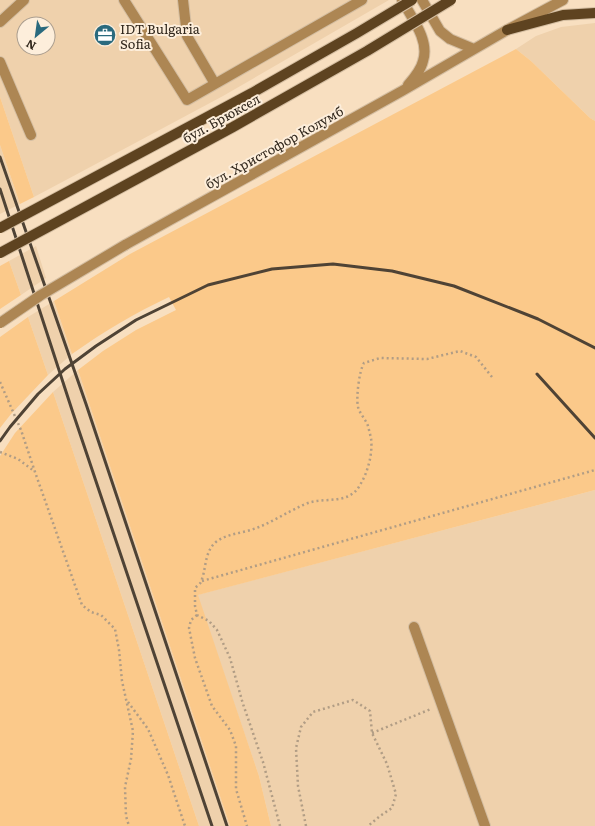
<svg xmlns="http://www.w3.org/2000/svg" width="595" height="826" viewBox="0 0 595 826" font-family="Literata,serif">
<style>
.built{fill:#efd1ac;fill-rule:evenodd}
.green{fill:#fbc98a}
.lines{fill:none;stroke-linecap:round;stroke-linejoin:round}
.minor-casing{stroke:#d4bea2;stroke-width:12}
.major-casing{stroke:#d4bea2;stroke-width:12}
.path{stroke:#b19d85;stroke-width:2.5;stroke-dasharray:2 3;stroke-linecap:butt}
.minor{stroke:#ad8653;stroke-width:10}
.major{stroke:#5e4320;stroke-width:10}
.rail{stroke:#4f4335;stroke-width:3}
.minor-bridge-casing{stroke:#d4bea2;stroke-width:12;stroke-linecap:butt}
.major-bridge-casing{stroke:#d4bea2;stroke-width:12;stroke-linecap:butt}
.minor-bridge{stroke:#ad8653;stroke-width:10}
.major-bridge{stroke:#5e4320;stroke-width:10}
.labels{text-anchor:middle;dominant-baseline:central;stroke-width:4;stroke-linejoin:round;paint-order:stroke}
.poi-label{font-size:13px;fill:#31271c;stroke:#fdeedb;text-anchor:start}
.street-label{font-size:13px;fill:#31271c;stroke:#fdeedb}
</style>
<rect width="100%" height="100%" fill="#f8dfc0"/>
<!-- built -->
<path class="built" d="M0,0H389L223,96L66,180L34,197L0,97ZM24,24H48V48H24Z
M595,23V121L590,118L531,61L516,49L536,36L561,27Z
M0,145L20,204L0,214Z
M36,246L46,278L21,295L9,261Z
M54,301L72,354L48,375L28,317Z
M78,370L230,826H199L53,392Z
M595,490V826H271L259,776L197,595Z"/>
<!-- green -->
<path class="green" d="M516,49L531,61L590,118L595,121V490L198,595L259,776L271,826H230L78,370L103,351L136,330L176,310L169,297C135,313 103,332 72,354L54,301L130,254Z
M0,97L34,197L20,204L0,145Z
M9,261L21,295L0,309V266Z
M28,317L48,375L11,414L0,428V337Z
M53,392L199,826H0V456L15,433Z"/>
<g class="lines">
<!-- minor casing -->
<g class="minor-casing">
<path id="minor" d="M124,0L187,100L362,0
M183,0L187,36L215,84
M402,0C411,17 430,40 423,61C421,70 414,78 408,85
M422,0L440,31L450,39L474,49
M0,22L24,0
M0,62L31,135
M125,245L402,91L507,30L563,0
M414,627L485,826"/>
</g>
<!-- major casing -->
<g class="major-casing">
<path id="major" d="M507,30L563,15L595,13"/>
</g>
<!-- path -->
<path class="path" d="M0,382L21,430L35,472L82,605L91,612L101,615L115,629L119,650L122,681L133,731L131,759L125,787L126,816L129,826
M0,452L18,459L34,471
M202,581L595,470
M197,615L191,620L189,628L195,658L212,706L230,730L236,746V789L247,826
M128,702L148,729L168,775L185,826
M372,733L431,709
M280,826L263,762L243,704L230,658L217,630L209,621L197,615L195,606V588C197,586 200,584 201,582C202,580 202,578 203,576C206,564 206,550 216,542C225,535 236,534 247,531C263,527 277,518 291,511C297,508 302,505 308,503C326,497 349,505 360,485C368,472 373,453 371,438C370,434 369,430 368,426C366,420 360,414 358,407C356,398 359,371 364,363L380,358L427,359L460,351L476,357L492,377
M306,826L298,786L296,748L301,727L313,712L353,700L370,711L372,733L387,764L396,794L392,808L380,816L368,826"/>
<!-- minor -->
<use href="#minor" class="minor"/>
<!-- major -->
<use href="#major" class="major"/>
<!-- rail -->
<path class="rail" d="M0,157L86,404L227,826
M0,189L73,413L212,826
M537,374L595,438
M0,441L10,427L38,394L65,369L96,346L136,320L208,285L272,269L333,264L392,271L454,286L538,319L595,348"/>
<!-- minor-bridge casing -->
<g class="minor-bridge-casing">
<path id="minor-bridge" d="M0,323L41,295L125,245"/>
</g>
<!-- major-bridge casing -->
<g class="major-bridge-casing">
<path id="major-bridge" d="M0,228L252,93L357,33L412,0
M0,253L233,127L367,51L451,0"/>
</g>
<!-- minor-bridge -->
<use href="#minor-bridge" class="minor-bridge"/>
<!-- major-bridge -->
<use href="#major-bridge" class="major-bridge"/>
</g>
<!-- icons -->
<defs>
<g id="office-disc" transform="scale(1.15)"><circle r="9.5" fill="#2a6a7e" stroke="#fdeedb"/><path d="M-6-3h4V-5.5h4V-3h4V5H-6ZM-1-4.5V-3h2v-1.5ZM-6 0V1H6V0Z" fill="#fff"/></g>
</defs>
<g fill-rule="evenodd">
<use href="#office-disc" x="105" y="35"/>
</g>
<g class="labels">
<!-- poi labels -->
<g class="poi-label">
<text x="120" y="28">IDT Bulgaria<tspan x="120" dy="15">Sofia</tspan></text>
</g>
<!-- street labels -->
<g class="street-label">
<text transform="translate(221 118) rotate(-29)">бул. Брюксел</text>
<text transform="translate(274 147) rotate(-29)">бул. Христофор Колумб</text>
</g>
</g>
<!-- north arrow -->
<g transform="translate(36 36) rotate(209)"><circle r="19" fill="#fdeedb" stroke="#ab9e8f"/>
<path d="M0-3L7 15L0 10L-7 15Z" fill="#2a6a7e"/>
<text y="-6" font-size="11" font-weight="bold" text-anchor="middle" fill="#31271c">N</text>
</g>
</svg>
